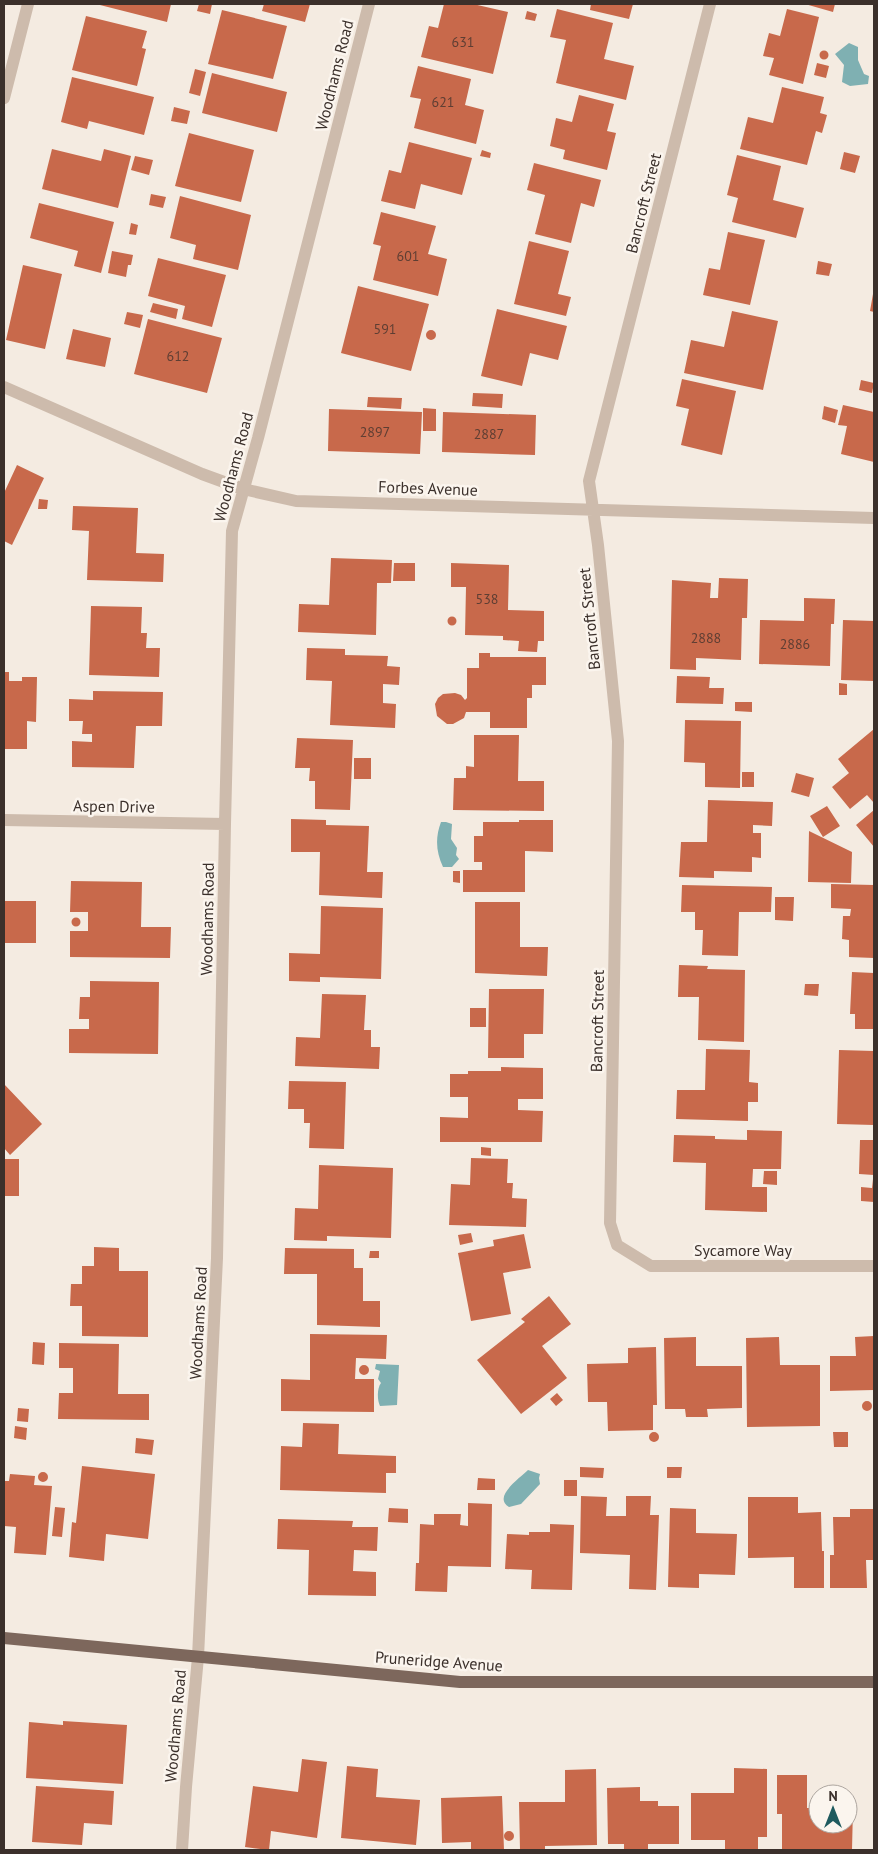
<svg xmlns="http://www.w3.org/2000/svg" width="878" height="1854" viewBox="0 0 878 1854" font-family="'PT Sans',sans-serif">
<style>
.water{fill:#7fb0b2}
.building{fill:#c8694b}
.lines{fill:none;stroke-linecap:round;stroke-linejoin:round}
.minor{stroke:#cdbbac;stroke-width:12}
.major{stroke:#7d675c;stroke-width:12}
.labels{text-anchor:middle;dominant-baseline:central;stroke-width:5;stroke-linejoin:round;paint-order:stroke}
.number-label{font-size:14px;fill:#5e3e33}
.street-label{font-size:16px;fill:#3b302b;stroke:#fbf5ee}
</style>
<rect width="100%" height="100%" fill="#f4ebe1"/>
<!-- water -->
<path class="water" d="M849,43L858,47V60L864,74L869,76L868,84L850,86L842,82L844,65L835,54Z
M441,822H446L452,824L451,839L457,848L456,855L459,859L452,867H443C436,852 435,838 441,822Z
M376,1364L399,1365L397,1405L380,1406C377,1400 377,1388 381,1383L378,1379L380,1371L375,1369Z
M528,1470L540,1474L539,1478L540,1484L521,1504L509,1507C492,1497 520,1478 528,1470Z"/>
<!-- building -->
<path class="building" d="M96,4H171L167,22Z
M199,4H212L210,14L197,11Z
M264,4H310L305,22L262,11Z
M444,4H473L508,12L493,74L421,57L429,26L438,28Z
M591,4H633L629,19L590,10Z
M805,4H835L833,12Z
M557,9L613,23L604,59L634,66L626,100L556,83L566,40L550,37Z
M787,9L819,17L803,84L769,75L774,58L763,56L769,33L780,36Z
M222,10L287,26L273,79L208,64Z
M527,11L537,14L535,21L525,19Z
M86,16L147,31L142,48L146,49L137,86L72,70Z
M819.5 55a4.5 4.5 0 1 1 9 0a4.5 4.5 0 1 1-9 0Z
M817,63L829,66L826,78L814,75Z
M418,66L471,79L465,105L484,110L476,144L414,128L421,99L410,97Z
M195,69L206,72L200,96L189,93Z
M212,73L287,92L277,132L202,113Z
M72,77L154,97L144,135L89,121L87,129L61,122Z
M782,87L824,97L820,113L827,115L822,133L816,131L807,165L740,149L748,117L773,123Z
M579,95L614,104L607,131L616,133L607,170L563,159L565,150L550,146L556,118L572,122Z
M174,107L190,111L187,124L171,121Z
M189,133L254,150L241,202L175,186Z
M409,142L472,158L462,195L421,184L415,209L381,201L389,170L401,173Z
M52,149L101,161L104,149L131,156L118,208L42,189Z
M482,150L491,153L490,158L480,156Z
M844,152L860,156L855,173L840,169Z
M737,155L781,166L773,200L804,208L796,238L732,222L738,198L727,195Z
M135,156L153,160L149,175L131,170Z
M534,163L601,180L594,207L581,203L571,243L535,234L545,195L527,190Z
M151,194L166,197L163,208L149,205Z
M180,196L251,215L238,270L193,259L196,245L170,238Z
M39,203L114,222L101,273L74,266L78,251L30,238Z
M381,212L436,226L428,254L447,259L438,296L373,280L381,246L373,244Z
M131,223L138,225L136,235L129,234Z
M728,232L765,240L750,305L703,295L709,268L720,270Z
M529,241L569,251L558,294L571,297L566,316L514,304Z
M112,251L133,255L131,265H128L126,277L108,273Z
M158,258L226,275L212,327L182,319L185,306L148,296Z
M818,261L832,264L829,276L816,274Z
M23,265L62,274L45,349L6,340Z
M358,286L429,304L411,371L341,353Z
M873,294L874,295V312L870,311Z
M153,303L178,309L176,319L150,312Z
M497,309L567,326L558,360L530,353L522,386L481,376Z
M732,311L778,321L763,390L684,373L691,340L724,347Z
M127,312L143,315L140,328L124,324Z
M148,319L222,338L207,393L134,374Z
M73,329L111,338L105,367L66,359Z
M426 335a5 5 0 1 1 10 0a5 5 0 1 1-10 0Z
M682,379L736,391L722,455L681,445L689,409L676,406Z
M861,380L874,383L872,393L859,390Z
M473,393L503,394L502,408L472,406Z
M368,397L402,398L401,409L367,407Z
M843,405L874,412V462L841,454L847,426L838,425Z
M824,406L838,410L835,423L822,419Z
M423,408L436,409V431H423Z
M329,409L422,412L420,454L328,451Z
M443,412L536,415L535,455L442,452Z
M17,465L44,478L12,545L4,541V493Z
M39,499L48,500L47,509H38Z
M73,506L138,508L136,553L164,554L163,582L87,580L89,531L72,530Z
M331,558L392,560L391,583H377L376,635L298,632L299,604L329,605Z
M394,563H415V581H393Z
M451,563L509,565L508,610L544,611V641H538L537,652L518,651L519,641L503,640V636L465,635L466,587H451Z
M719,578L748,579L747,618H742L741,660L696,658V670L670,669L672,580L711,583L710,598H718Z
M804,598L835,599L834,624H831L830,666L759,664L760,620L804,621Z
M91,606L142,607L141,633H147L146,648H160L159,677L89,675Z
M447.5 621a4.5 4.5 0 1 1 9 0a4.5 4.5 0 1 1-9 0Z
M843,620L874,621V681L841,680Z
M307,648L345,649V655L388,656L387,666L400,667L399,685L383,684V703L396,704L395,728L330,725L332,681L306,680Z
M479,653H490V657H546V685H532V698H527V728H490V712H466L464,718L453,724H447L437,716L435,704L438,698L443,694L455,693L461,695L465,700L467,698V668H479Z
M4,672H9V681H22V677H37L36,722L27,721V749H4Z
M677,676L710,677L709,688H724L723,704L676,703Z
M839,683L847,684V695H839Z
M93,691L163,692L162,726H136L134,768L72,767V741L92,742V734H82L83,721H69V699L93,700Z
M735,702H752V712L735,711Z
M685,720L741,721L740,788L705,787V763L684,762Z
M874,729V803L867,795L850,809L832,787L849,773L838,759Z
M474,735H519L518,781H544V811L453,810L454,778H466V766L474,767Z
M297,738L353,740L350,810L315,809V781H309L310,768H295Z
M354,758H371V779H354Z
M742,772H754V787H742Z
M796,773L814,778L809,797L791,792Z
M708,800L773,802L772,826L753,825V833H761V858L752,857V872L714,871V878L679,877L681,842H707Z
M827,806L840,826L823,837L810,816Z
M874,810V847L856,825Z
M291,819L326,820V825L369,826L367,872H383L382,898L319,895L320,852H291Z
M519,820H553V852L525,851V892H463V870H482V862H474V836H483V822H519Z
M809,831L852,852L851,883L808,882Z
M453,871H460V883L453,882Z
M71,881L142,882L141,927H171L170,958L70,957V931H88V912H70Z
M831,884L874,885V958L849,957V940L842,939L843,916H850L851,909L831,908Z
M682,885L772,887L771,912H739L738,956L702,955L703,930H695V912H681Z
M775,897H794L793,921L775,920Z
M4,901H36V943H4Z
M475,902H520V947H548L547,976L475,973Z
M321,906L383,908L381,979L320,977V982L289,981V953L320,954Z
M71.5 922a4.5 4.5 0 1 1 9 0a4.5 4.5 0 1 1-9 0Z
M679,965L708,966L707,969L745,970L744,1042L698,1040L699,997H678Z
M852,972L874,973V1029H855V1014H850Z
M90,981L159,982L158,1054L69,1053V1029H89V1019H79L80,997H90Z
M805,984H819L818,996L804,995Z
M489,989H544L543,1034H524V1058H488Z
M322,994L366,995L364,1030H371V1047H380L379,1069L295,1066L296,1037L320,1038Z
M470,1008H486V1027H470Z
M706,1049L750,1050L749,1082L758,1083V1102H748V1121L676,1119L677,1090H705Z
M839,1050L874,1051V1125L837,1124Z
M501,1067L543,1068V1099H518V1110L543,1111L542,1142H440V1117L468,1118V1097H450V1074H468V1071H501Z
M289,1081L346,1082L344,1149L309,1148L310,1123H304V1109H288Z
M4,1084L42,1124L10,1155L4,1148Z
M747,1130L782,1131L781,1169H753L752,1187H767V1212L705,1210L706,1163L673,1162L674,1135L715,1136V1139L747,1140Z
M860,1140H874V1175L859,1174Z
M481,1147L491,1148V1156L481,1155Z
M471,1158L508,1159L507,1183H513L512,1198L527,1199L526,1227L449,1225L451,1184L470,1185Z
M4,1159H19V1196H4Z
M319,1165L393,1168L391,1238L327,1236V1241L294,1240L295,1208L318,1209Z
M764,1171H777V1185L763,1184Z
M873,1179H874V1202L861,1201V1187L872,1188Z
M471,1233L473,1242L460,1245L458,1235Z
M524,1234L531,1268L503,1273L511,1314L471,1321L458,1253L494,1246L493,1240Z
M94,1247L119,1248V1271H148V1337L82,1336V1306H70L71,1284H82V1266H94Z
M285,1248L354,1249V1268H363V1301H380V1327L317,1325V1274H284Z
M370,1251H379V1258H369Z
M549,1296L571,1324L542,1346L567,1378L521,1414L477,1360L525,1322L521,1319Z
M310,1334L387,1335L386,1359L356,1358L355,1379H374V1412L281,1411V1379L310,1380Z
M874,1336V1390L830,1391V1356H856L855,1337Z
M696,1337V1366H742V1408L707,1409L708,1417H686L685,1409H665L664,1338Z
M779,1337L780,1365H820V1426L747,1427L746,1338Z
M33,1342L45,1343L44,1365L32,1364Z
M59,1343L119,1344L118,1394H149V1420L58,1419L59,1393H73V1368H59Z
M656,1347L657,1405H653V1430L608,1431L607,1402H588L587,1364L628,1363V1348Z
M359 1370a5 5 0 1 1 10 0a5 5 0 1 1-10 0Z
M557,1393L563,1400L556,1406L550,1399Z
M862 1406a5 5 0 1 1 10 0a5 5 0 1 1-10 0Z
M18,1408L29,1409L28,1422L17,1421Z
M303,1423L339,1424L338,1454L396,1456V1473H386V1493L280,1490L281,1446L302,1447Z
M15,1426L27,1428L26,1440L14,1438Z
M649 1437a5 5 0 1 1 10 0a5 5 0 1 1-10 0Z
M833,1432H848V1447H834Z
M136,1438L154,1440L152,1455L135,1453Z
M82,1466L155,1474L148,1539L106,1534L104,1561L69,1557L72,1522L76,1523Z
M580,1467L604,1468L603,1478L580,1477Z
M667,1467H682L681,1478H667Z
M38 1477a5 5 0 1 1 10 0a5 5 0 1 1-10 0Z
M10,1474L35,1476L34,1485L52,1486L46,1555L14,1553L16,1527L4,1526V1481H9Z
M478,1478L495,1479V1490H477Z
M564,1480H577V1496H564Z
M581,1496L607,1497L606,1516H626V1496H651L650,1515H659L656,1590L629,1589L630,1555L580,1553Z
M748,1497H798V1513L821,1512L822,1551H824V1588H794V1557L748,1558Z
M468,1503L492,1504L491,1567L448,1566L447,1592L415,1591L416,1563H419L420,1524L434,1525V1514H461L460,1525L468,1526Z
M55,1507L65,1508L62,1537L52,1536Z
M389,1508L408,1509V1523L388,1522Z
M670,1508L696,1509V1533L737,1534L735,1575L699,1574V1588L668,1587Z
M850,1509H874V1560H866L867,1588H830V1555H834L833,1517H850Z
M278,1519L353,1521L352,1527H378L377,1551L354,1550L353,1571L376,1572V1596L308,1595L309,1550L277,1549Z
M550,1524L574,1525L572,1590L531,1589L532,1570L505,1569L507,1534L529,1535V1532H550Z
M63,1721L127,1725L123,1784L26,1778L29,1722L63,1725Z
M302,1759L327,1762L317,1838L271,1831L269,1850L245,1847L253,1786L298,1792Z
M347,1766L378,1769L376,1797L420,1800L416,1845L341,1838Z
M734,1768L767,1769V1837H758V1850H725V1840H691V1793H734Z
M596,1769L597,1845L545,1846V1850H520L519,1802H565V1770Z
M777,1775H807V1808H818V1824H848V1808H853L852,1850H782V1814H777Z
M36,1786L114,1791L112,1825L84,1823L82,1845L32,1842Z
M640,1787V1801H658V1806H679V1844H648V1850H624V1844H608L607,1788Z
M502,1796L504,1850H471V1842L442,1843L441,1798Z
M504 1836a5 5 0 1 1 10 0a5 5 0 1 1-10 0Z"/>
<g class="lines">
<!-- minor -->
<path class="minor" d="M710,4L589,481L598,545L618,741L610,1223L617,1245L651,1266H874
M4,98L28,4
M4,387L202,474L243,489L296,501L874,518
M4,820L225,824
M182,1850L186,1787L198,1657L217,1258L225,824L232,531L258,438L369,4"/>
<!-- major -->
<path class="major" d="M4,1638L460,1682H874"/>
</g>
<g class="labels">
<!-- number labels -->
<g class="number-label">
<text x="463" y="42">631</text>
<text x="443" y="102">621</text>
<text x="408" y="256">601</text>
<text x="385" y="329">591</text>
<text x="178" y="356">612</text>
<text x="375" y="432">2897</text>
<text x="489" y="434">2887</text>
<text x="487" y="599">538</text>
<text x="706" y="638">2888</text>
<text x="795" y="644">2886</text>
</g>
<!-- street labels -->
<g class="street-label">
<text transform="translate(334 75) rotate(-76)">Woodhams Road</text>
<text transform="translate(643 203) rotate(-76)">Bancroft Street</text>
<text transform="translate(233 467) rotate(-75)">Woodhams Road</text>
<text transform="translate(428 488) rotate(2)">Forbes Avenue</text>
<text transform="translate(589 619) rotate(-96)">Bancroft Street</text>
<text transform="translate(114 806) rotate(1)">Aspen Drive</text>
<text transform="translate(207 919) rotate(-89)">Woodhams Road</text>
<text transform="translate(597 1021) rotate(-89)">Bancroft Street</text>
<text x="743" y="1250">Sycamore Way</text>
<text transform="translate(198 1323) rotate(-87)">Woodhams Road</text>
<text transform="translate(439 1661) rotate(4)">Pruneridge Avenue</text>
<text transform="translate(175 1726) rotate(-85)">Woodhams Road</text>
</g>
</g>
<!-- border -->
<rect width="878" height="1854" fill="none" stroke="#3b302b" stroke-width="10"/>
<!-- north arrow -->
<g transform="translate(833 1809)"><circle r="24" fill="#fbf5ee" stroke="#aea6a0"/>
<path d="M0-4L9 19L0 12L-9 19Z" fill="#1f5a5e"/>
<text y="-8" font-size="14" font-weight="bold" text-anchor="middle" fill="#3b302b">N</text>
</g>
</svg>
